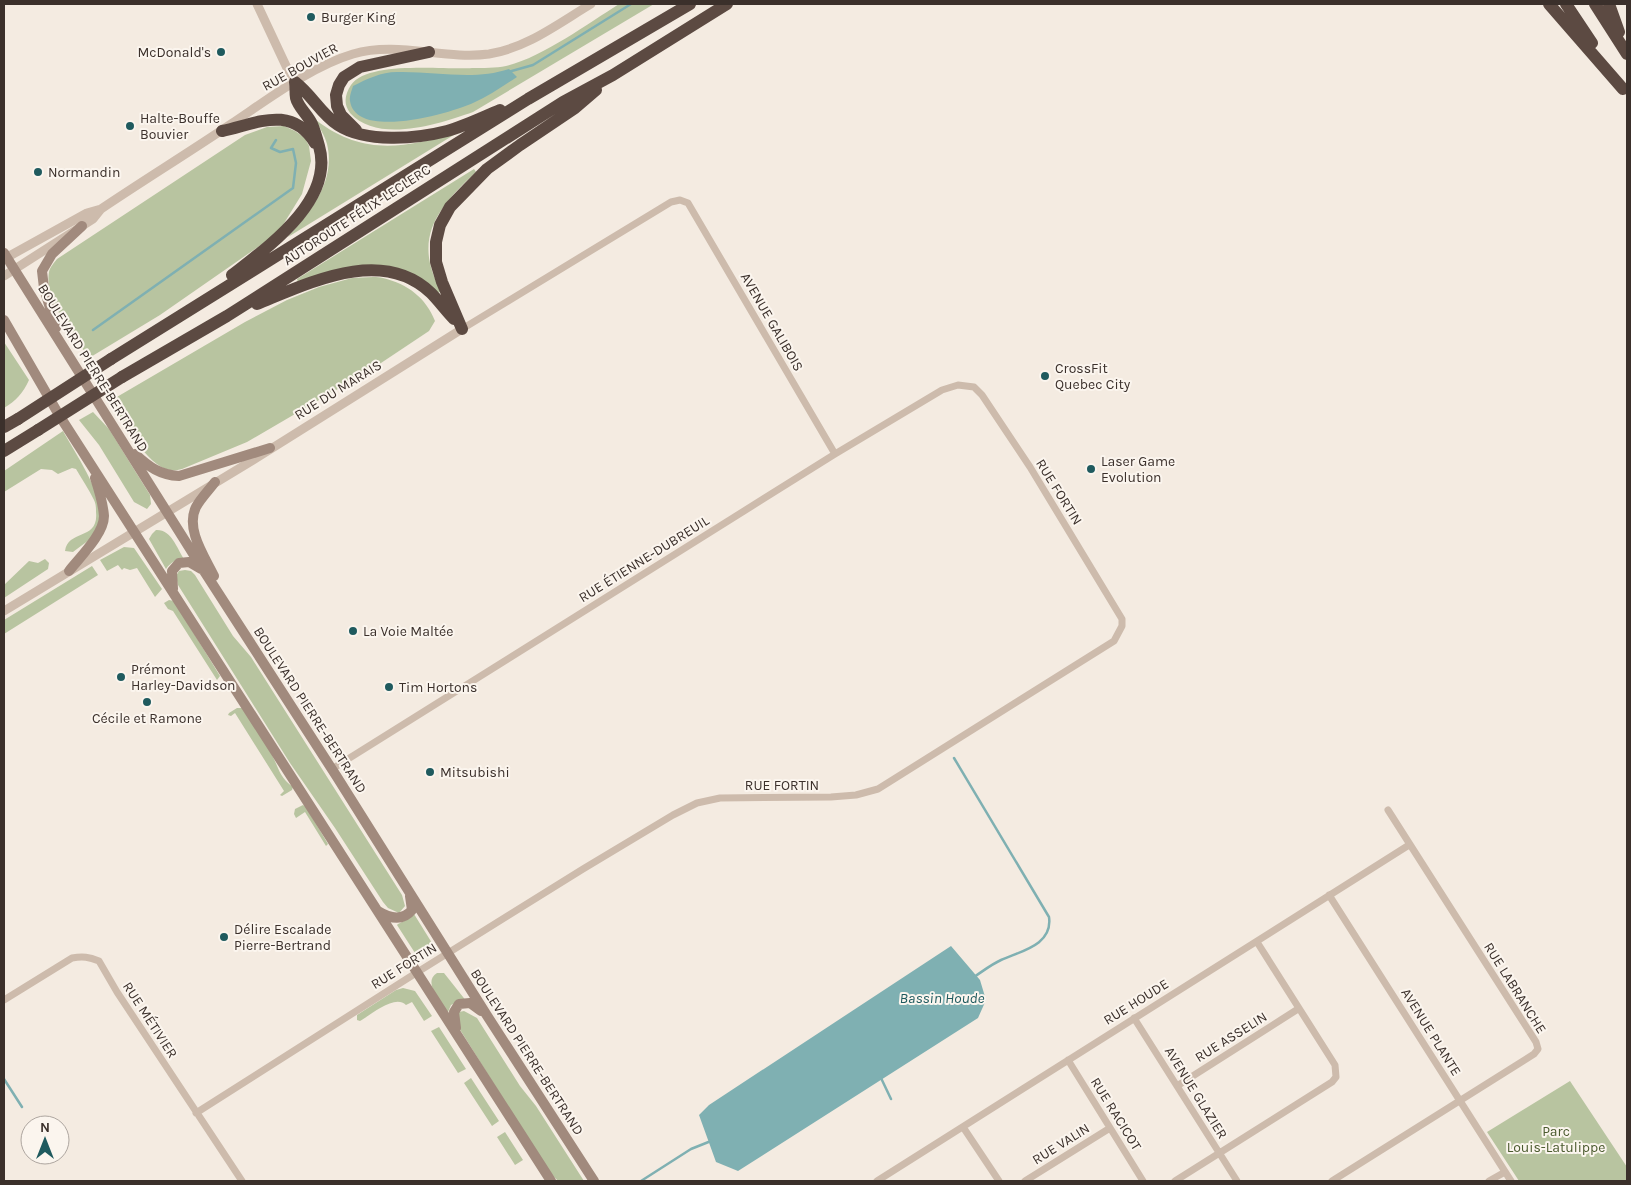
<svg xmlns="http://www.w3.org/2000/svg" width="1631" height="1185" viewBox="0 0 1631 1185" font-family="Karla,sans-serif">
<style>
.green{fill:#b8c4a0}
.water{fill:#7fb0b2}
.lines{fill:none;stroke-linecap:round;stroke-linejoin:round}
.stream{stroke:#7fb0b2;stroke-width:2.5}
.minor{stroke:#cdbbac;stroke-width:7}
.tertiary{stroke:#cdbbac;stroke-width:9}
.secondary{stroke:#a18a7d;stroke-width:10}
.motorway{stroke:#5c4a42;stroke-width:12}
.motorway-bridge{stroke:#5c4a42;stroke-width:12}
.poi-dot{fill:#1f5a5e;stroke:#fbf5ee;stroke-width:2}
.labels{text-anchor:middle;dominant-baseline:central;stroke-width:4;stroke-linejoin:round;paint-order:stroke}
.poi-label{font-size:14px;fill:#3b302b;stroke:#fbf5ee;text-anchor:start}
.street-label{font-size:14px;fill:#3b302b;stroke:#fbf5ee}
.park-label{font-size:14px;fill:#4a5a2e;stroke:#fbf5ee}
.water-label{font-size:15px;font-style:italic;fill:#1f5a5e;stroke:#fbf5ee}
</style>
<rect width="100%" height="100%" fill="#f4ebe1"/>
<!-- green -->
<path class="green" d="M619,4H654L473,112C439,124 378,144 350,113C343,104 345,94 351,85C368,60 445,70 472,68C483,68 496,68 506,66C541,58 589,23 619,4Z
M316,120C363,156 403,148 457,133L288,237C311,211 336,181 327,144C325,136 319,127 316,120Z
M284,126L295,131L305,138L309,146L311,161L302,194L278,233L160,315L89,358C74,335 44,301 49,272C50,267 54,263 57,259L245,135L267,127Z
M474,169L476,172C437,208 412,239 441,291L438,293L431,286L418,277L400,270L298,283L297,279Z
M352,278C362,278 374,276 383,278C408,284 426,298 435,321L429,331L372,369L247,442L182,469C178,470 173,471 170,470C146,466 123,420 110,401L245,322L287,300L319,287Z
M4,342L29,380C23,393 16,401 4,408Z
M93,412L109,429L150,495L151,504L147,509L134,502L99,445L79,420Z
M63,431C75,453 111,505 99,529C94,538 80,546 73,552L65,551C68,529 99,541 96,512C96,508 96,504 94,500C89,490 82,479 76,469L72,468L58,474L52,470L41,469L4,492V471Z
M156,530C171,529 177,548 184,559C175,560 171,562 166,569L149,539L152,534Z
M124,547L134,548L162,589L155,597L137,568L130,570L124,568L122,570L118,565L107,571L100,560Z
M45,559L49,563L48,569L4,598V585L29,561L38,563Z
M92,566L98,575L4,634V620Z
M185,570L191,571L195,575L233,636L251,657L402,895L405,906L399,913L388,908L383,902L335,828L290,763L178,585L176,576L179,571Z
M169,600L174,601L220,676L217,680L173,611L168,609L164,603Z
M237,708H242C252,723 263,738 272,755C279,768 279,777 293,787L292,790L282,796L280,795L284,791L235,713L231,716L228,715L229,713Z
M303,805L306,807L328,844L326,846L305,812L296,818L294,814L295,809Z
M414,914L432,943L415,953L397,925L398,924L408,919Z
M437,973H444L467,1002H457L451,1005L448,1012C441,1002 422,982 437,973Z
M403,988L415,991L432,1016L424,1021L412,1002L406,1005C395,994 372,1014 360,1021L357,1020V1015L396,990Z
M464,1011L477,1018L520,1086L536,1106L584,1181H558L547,1169L459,1028V1012Z
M439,1027L466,1069L458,1073L431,1031Z
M471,1078L499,1121L492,1126L464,1083Z
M1570,1081L1627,1167V1181H1519L1487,1132Z
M505,1132L523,1160L515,1165L497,1137Z"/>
<!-- water -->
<path class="water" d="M509,69L517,77C503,86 489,96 473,103C451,113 356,141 350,101C349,96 352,90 353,86C367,79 381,72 397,72C435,71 473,81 509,69Z
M951,946L980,980L986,1000L978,1018L738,1171L716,1162L699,1115L709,1105Z"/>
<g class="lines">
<!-- stream -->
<path class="stream" d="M508,72L533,65L631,4
M93,330L293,188L296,163L293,149L280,152L271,148L276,140
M954,758L1049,917C1053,945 1021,951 1001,960C992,964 983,971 974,977
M881,1078L891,1099
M4,1079L22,1107
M641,1181L691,1149L711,1141"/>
<!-- minor -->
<path class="minor" d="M462,329L671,202L680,200L688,203L835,454
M1329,895L1511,1181
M4,1000L72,958C83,956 89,957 99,961L117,992L242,1181
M1134,1018L1237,1181
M1068,1060L1143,1181
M1177,1086L1298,1009
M196,1113L416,973L583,869L673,815L697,803L720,798L831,797L856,795L878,789L1114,641L1122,626V619L1030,467L982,395L974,387L958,385L942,390L835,454L332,769
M963,1127L999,1181
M877,1181L1409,845
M1025,1181L1110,1128
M1175,1181L1332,1082L1336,1077L1335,1065L1257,942
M1332,1181L1534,1054L1538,1049L1536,1042L1388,810
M1489,1181L1505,1172"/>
<!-- tertiary -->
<path class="tertiary" d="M257,4L287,68L295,82
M4,259L87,213L101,209
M4,276L93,219L101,209C144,180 188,153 231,124C267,100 312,66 353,54C398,41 444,60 489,54C527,48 559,23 591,4
M4,611L258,457L462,329"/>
<!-- secondary -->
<path class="secondary" d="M4,253L204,571L337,777L486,1014L594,1181
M4,320L59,415L551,1181
M56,328L44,288L42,271L52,254L82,226
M135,454C149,467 160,475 179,476L270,448
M69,571C80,557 104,534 104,516C103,503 99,490 95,478
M214,576C205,557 185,529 196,507C201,498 209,490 215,482
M173,589L172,571L179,563L189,562L201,569
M378,911C389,918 402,922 412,910L410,896
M456,1028L454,1012L459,1004L470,1003L481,1011"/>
<!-- motorway -->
<path class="motorway" d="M1549,4L1623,89
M1566,4L1592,43
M1595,4L1627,54
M1609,4L1619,32
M295,82C312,95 321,114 338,125C366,143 416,139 447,131C465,126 483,117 500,110
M356,130L341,115L337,106L336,95L339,85L344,77L360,67L429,52
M222,131C256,124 291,104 315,143
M232,275C268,247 335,200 319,146C317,139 315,131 312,124C308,115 298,107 296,98C295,93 296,87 295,82
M257,304C309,283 382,246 431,293C439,301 446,311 454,319
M462,329L442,282L436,262V242L440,225L450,207L487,169L520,145L575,108L596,90
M111,359L528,99L690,4
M122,377L227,316L563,102L613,75L727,4
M4,427L18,419
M4,451L38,430"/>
<!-- motorway-bridge -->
<path class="motorway-bridge" d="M18,419L111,359
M38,430L122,377"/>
</g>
<!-- markers -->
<g class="poi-dot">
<circle cx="311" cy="17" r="5"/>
<circle cx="221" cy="52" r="5"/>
<circle cx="130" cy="126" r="5"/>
<circle cx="38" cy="172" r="5"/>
<circle cx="1045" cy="376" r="5"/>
<circle cx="1091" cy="469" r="5"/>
<circle cx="353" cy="631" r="5"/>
<circle cx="121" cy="677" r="5"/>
<circle cx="389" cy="687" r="5"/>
<circle cx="147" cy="702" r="5"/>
<circle cx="430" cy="772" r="5"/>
<circle cx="224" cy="937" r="5"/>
</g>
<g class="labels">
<!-- poi labels -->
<g class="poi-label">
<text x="321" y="17">Burger King</text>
<text x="211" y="52" text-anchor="end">McDonald's</text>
<text x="140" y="118">Halte-Bouffe<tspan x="140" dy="16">Bouvier</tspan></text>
<text x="48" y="172">Normandin</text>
<text x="1055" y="368">CrossFit<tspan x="1055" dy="16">Quebec City</tspan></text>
<text x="1101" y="461">Laser Game<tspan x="1101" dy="16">Evolution</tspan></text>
<text x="363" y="631">La Voie Maltée</text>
<text x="131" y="669">Prémont<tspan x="131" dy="16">Harley-Davidson</tspan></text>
<text x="399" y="687">Tim Hortons</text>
<text x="147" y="718" text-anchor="middle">Cécile et Ramone</text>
<text x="440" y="772">Mitsubishi</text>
<text x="234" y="929">Délire Escalade<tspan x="234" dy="16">Pierre-Bertrand</tspan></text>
</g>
<!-- street labels -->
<g class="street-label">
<text transform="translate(300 67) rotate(-29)">RUE BOUVIER</text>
<text transform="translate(357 215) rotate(-33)">AUTOROUTE FÉLIX-LECLERC</text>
<text transform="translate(772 322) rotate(60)">AVENUE GALIBOIS</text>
<text transform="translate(93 368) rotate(58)">BOULEVARD PIERRE-BERTRAND</text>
<text transform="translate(338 390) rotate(-32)">RUE DU MARAIS</text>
<text transform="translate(1059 492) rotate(58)">RUE FORTIN</text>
<text transform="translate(644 559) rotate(-32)">RUE ÉTIENNE-DUBREUIL</text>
<text transform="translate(310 710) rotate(57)">BOULEVARD PIERRE-BERTRAND</text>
<text x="782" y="785">RUE FORTIN</text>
<text transform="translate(404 966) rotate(-32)">RUE FORTIN</text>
<text transform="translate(1515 988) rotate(58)">RUE LABRANCHE</text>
<text transform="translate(1136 1002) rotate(-32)">RUE HOUDE</text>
<text transform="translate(150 1020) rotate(57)">RUE MÉTIVIER</text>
<text transform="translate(1431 1032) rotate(58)">AVENUE PLANTE</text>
<text transform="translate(1231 1037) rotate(-32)">RUE ASSELIN</text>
<text transform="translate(527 1052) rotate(57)">BOULEVARD PIERRE-BERTRAND</text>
<text transform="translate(1196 1093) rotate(58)">AVENUE GLAZIER</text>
<text transform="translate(1116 1114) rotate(58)">RUE RACICOT</text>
<text transform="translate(1061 1144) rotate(-32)">RUE VALIN</text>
</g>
<!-- park labels -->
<g class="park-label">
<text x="1556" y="1131">Parc<tspan x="1556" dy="16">Louis-Latulippe</tspan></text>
</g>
<!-- water labels -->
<g class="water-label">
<text x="942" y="998">Bassin Houde</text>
</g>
</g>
<!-- border -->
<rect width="1631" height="1185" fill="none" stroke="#3b302b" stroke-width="10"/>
<!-- north arrow -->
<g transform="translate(45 1140)"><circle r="24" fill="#fbf5ee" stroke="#aea6a0"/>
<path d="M0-4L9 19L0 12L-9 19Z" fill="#1f5a5e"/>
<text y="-8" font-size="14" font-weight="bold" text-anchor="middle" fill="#3b302b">N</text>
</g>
</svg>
